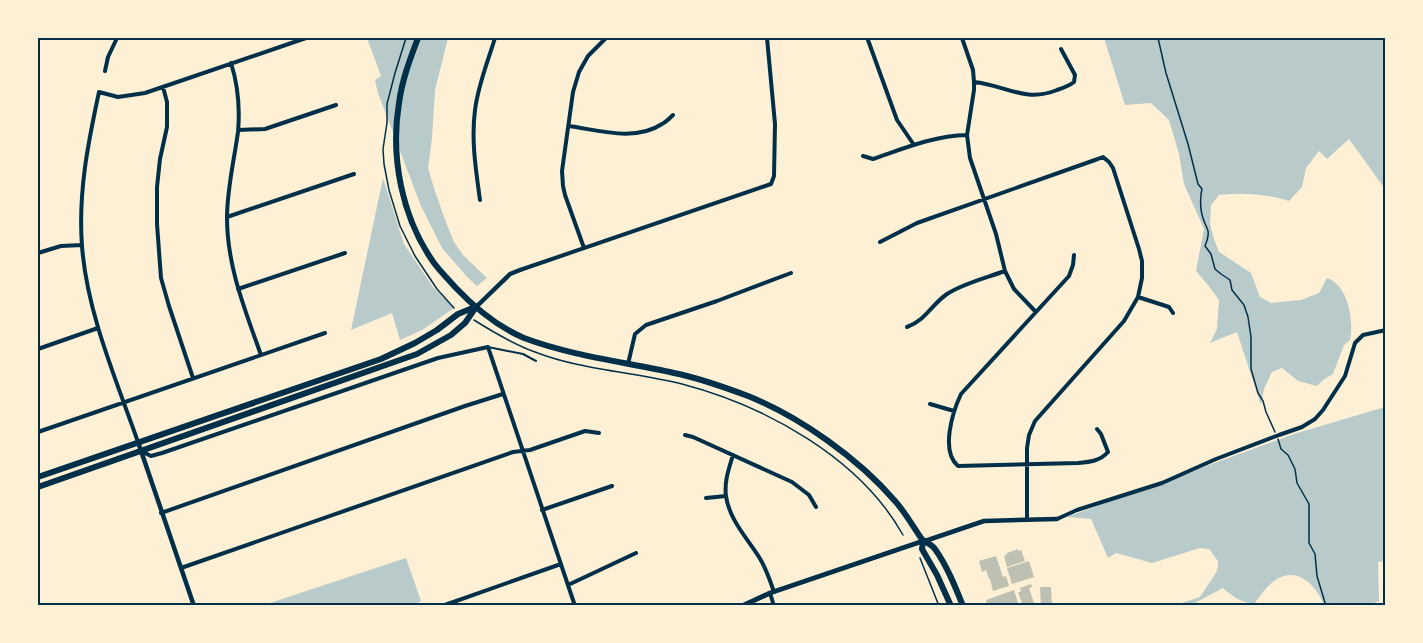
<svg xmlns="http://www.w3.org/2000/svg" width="1423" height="643" viewBox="0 0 1423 643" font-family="Raleway,sans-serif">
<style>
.green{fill:#b9caca}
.building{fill:#bec0b2}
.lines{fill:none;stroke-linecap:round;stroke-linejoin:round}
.path{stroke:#003049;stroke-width:1.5}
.service{stroke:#003049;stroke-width:2}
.minor{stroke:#003049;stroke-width:4}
.tertiary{stroke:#003049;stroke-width:4.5}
.secondary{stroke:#003049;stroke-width:5}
.primary{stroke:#003049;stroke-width:6}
.neatline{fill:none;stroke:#003049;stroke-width:2}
</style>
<rect width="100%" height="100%" fill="#fdf0d5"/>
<!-- green -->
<path class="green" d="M367,38H448L435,90L432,138L428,168L434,188L444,217L454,242L463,255L487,278L477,286L468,278L442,248L421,206L378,93L375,80L381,76Z
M1104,38H1385V189L1349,139L1327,159L1319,151L1306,168L1302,187L1289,201C1267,194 1243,192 1219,195L1211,205L1210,224L1214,239L1219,252L1251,273L1260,297L1271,303L1301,300L1319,293L1327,278C1348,285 1354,320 1350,340L1344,345L1333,374L1323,380L1317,386L1298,381L1282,368L1272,372L1264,389L1261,405L1237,332L1210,343L1217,329L1219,300L1208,285L1196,271L1204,229L1184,184L1179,154L1169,120L1151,103L1125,105Z
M383,178L404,244L433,287L454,308L422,330L400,340L392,313L351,330Z
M1385,407V561L1378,562L1379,601L1368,605H1324C1317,587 1299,566 1277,579C1267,585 1261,595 1254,604C1241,602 1233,597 1223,588L1191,605H1176L1200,597L1216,573L1218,567V561L1209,549L1200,548L1152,563L1116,553L1108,558L1091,519L1067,517L1294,434Z
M406,558L421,601L412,605H264Z"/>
<!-- building -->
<path class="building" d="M1018,549V551L1021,550L1025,561L1007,567L1004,556L1007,554V553Z
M996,556L1003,577L1006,576L1009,586L993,591L990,579H989L986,570L982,572L979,561Z
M1029,561L1034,577L1012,584L1007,568Z
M1031,584L1032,587L1029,588L1035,606H1023L1018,592H1021L1020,588Z
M1040,587H1051L1052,606H1041Z
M1014,590L1019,606H988L986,600Z"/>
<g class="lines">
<!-- path -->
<path class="path" d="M406,38L395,73L387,104V123L383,149L384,164L389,190L400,226L415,256L437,289L454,308
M1158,38L1166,73L1188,144L1198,184L1202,189C1200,196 1200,210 1203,218C1204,222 1207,227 1208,231C1209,236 1207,241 1205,246L1211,254L1215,269L1221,274L1230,280L1232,290L1244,305L1248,317L1251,337V369L1258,393L1263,401L1266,412L1275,432
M474,320C493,332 513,344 535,352C581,370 634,372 682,384C766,406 860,458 903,535
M1278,439L1281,449L1288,455L1295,469L1297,483L1309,504V543L1315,554L1317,576L1326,606
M920,558L939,606"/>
<!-- service -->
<path class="service" d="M488,347L523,354L536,361"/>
<!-- minor -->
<path class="minor" d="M962,38L973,70L974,82V90L967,135L970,158L996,234L1005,271L1014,289L1035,311
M868,40L897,120L914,145
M231,63C238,85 240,109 238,132C234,161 227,189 227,218C227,266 245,310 261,355
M105,71L108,57L117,38
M974,82C1005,85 1025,103 1057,90C1063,88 1069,86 1074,82L1075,75L1061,49
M163,87L167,102V127L160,159L157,187V224L161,278L169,306L193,378
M569,126C598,130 635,142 662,124C666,122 670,118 673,115
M238,130L265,129L336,105
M863,156L873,159C905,148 933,136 967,135
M480,200C476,171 471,140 475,110C478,85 488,61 495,38
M227,217L354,174
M880,242L917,223L1095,160L1103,157L1109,162L1113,168L1139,249L1142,261V278L1138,297L1124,321L1035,421L1029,435L1027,448V520
M584,248L565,195L563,186L562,171L573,92L579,72L588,56L606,38
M38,253L61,246L82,245
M1074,255L1073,265L1069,276L961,394C953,411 940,451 958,466L1078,463C1090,462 1100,461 1108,452L1101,434L1097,429
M520,270L771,184L774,176L775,124L767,38
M238,289L345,253
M1138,297L1169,307L1173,313
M907,327C926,320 931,305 947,294C964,283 986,278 1005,271
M38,349L98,328
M628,364L635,334L646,325L717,301L791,273
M930,404L954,411
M38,432L325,333
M685,435L693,437L792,482L809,495L816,507
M138,442C116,379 87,313 82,246C78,193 88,143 99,92L118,97L145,93L306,38
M141,451L151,456L162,453L438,358L488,347L575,606
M733,455C729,468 724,482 726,496C729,519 747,538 759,557C766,568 770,580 774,592
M706,498L726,496
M542,510L612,486
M161,513L465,406L503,394
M1057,519L1077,510L1162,483L1216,459L1279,435L1302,427L1315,419L1323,410L1345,376L1355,343L1363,335L1386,330
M181,568L513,452L530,450L585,431L599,433
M568,585L636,553
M770,593L774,606
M442,606L561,564"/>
<!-- tertiary -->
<path class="tertiary" d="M476,307L510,274L520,270
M138,442L194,606
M925,541L984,521L1057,519"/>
<!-- secondary -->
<path class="secondary" d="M742,606L770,593L923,541"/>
<!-- primary -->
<path class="primary" d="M418,38C410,59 402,80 399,103C390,157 402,218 434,263C440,271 448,279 455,287C474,307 498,327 524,338C572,356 625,362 674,373C699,378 724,387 748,396C800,417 858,458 895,501C905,512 912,525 921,538C925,543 931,543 935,549C947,566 955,586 963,606
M38,477L381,359L415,343L437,330L458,314L475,307
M38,487L417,354L451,335L465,323L476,307
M923,541L922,549L937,575L951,606"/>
</g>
<!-- border -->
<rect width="1423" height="643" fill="none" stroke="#fdf0d5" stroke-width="78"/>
<rect x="39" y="39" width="1345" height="565" class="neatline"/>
</svg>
